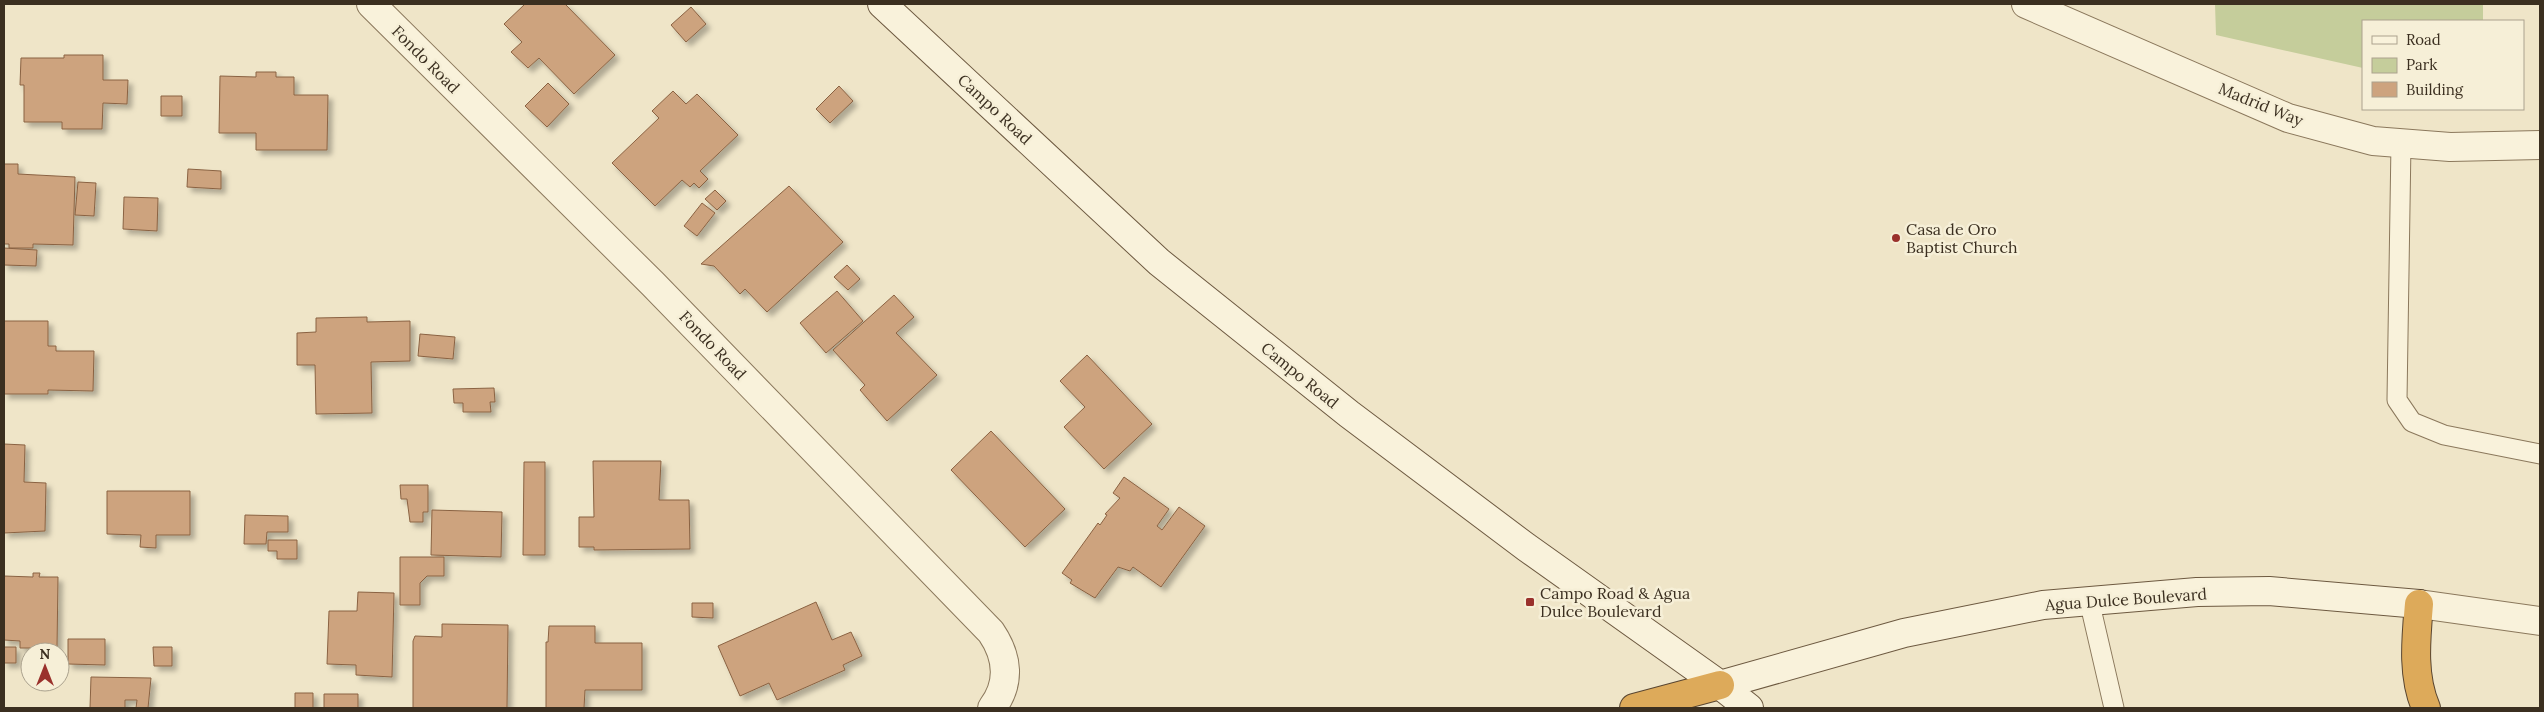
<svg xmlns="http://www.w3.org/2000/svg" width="2544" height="712" viewBox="0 0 2544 712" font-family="Lora,serif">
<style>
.green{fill:#c5cd9b}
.building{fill:#cda37e;stroke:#8a6242;filter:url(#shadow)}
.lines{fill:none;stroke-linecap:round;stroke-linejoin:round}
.service-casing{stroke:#8b785c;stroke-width:21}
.minor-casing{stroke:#8b785c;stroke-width:30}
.tertiary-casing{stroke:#8b785c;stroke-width:30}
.secondary-casing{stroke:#6d5940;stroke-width:30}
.motorway-casing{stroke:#594530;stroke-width:30}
.service{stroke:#f9f2db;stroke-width:19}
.minor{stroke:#f9f2db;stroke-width:28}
.tertiary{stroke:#f9f2db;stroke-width:28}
.secondary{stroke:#f9f2db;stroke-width:28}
.motorway{stroke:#ddaa5a;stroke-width:28}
.poi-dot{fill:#9a312c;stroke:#f6efd7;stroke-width:2}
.labels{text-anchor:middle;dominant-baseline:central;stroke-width:5;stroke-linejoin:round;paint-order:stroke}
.street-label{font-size:16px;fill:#3b2f20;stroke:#f6efd7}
.poi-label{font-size:16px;fill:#3b2f20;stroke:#f6efd7;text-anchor:start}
</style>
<defs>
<filter id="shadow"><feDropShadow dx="4.5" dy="4.5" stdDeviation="2.5" flood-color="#0004"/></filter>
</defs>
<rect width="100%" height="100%" fill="#efe5c8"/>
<!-- green -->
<path class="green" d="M2215,4H2483V21H2363V68L2216,35Z"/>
<!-- building -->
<path class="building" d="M525,4H565L615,55L574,94L539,58L528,68L511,52L522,42L504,24Z
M691,7L706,24L686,42L671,25Z
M64,55H103V80H128L127,104L103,103L102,129H62V122H24V85H20L21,58H64Z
M256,72H276V77H294V95H328L327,150H256V133H219L220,76L256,77Z
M548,83L569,104L547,127L525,106Z
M839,86L853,101L830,123L816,109Z
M673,91L686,104L697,94L738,135L700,171L708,179L699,188L694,183L690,187L682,180L655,206L612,163L659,118L652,111Z
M161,96H182V116H161Z
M4,164H18V174L75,177L73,245L33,244V248H9V244H4Z
M188,169L221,171V189L187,187Z
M78,182L96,183L94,216L75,215Z
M789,186L843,242L767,312L745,289L740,294L714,266L701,264Z
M715,190L726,201L717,210L705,199Z
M124,197L158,198L157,231L123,229Z
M702,203L715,213L697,236L684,226Z
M4,248L37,250L36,266L4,265Z
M847,265L860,279L848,290L834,277Z
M837,291L863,321L826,353L800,323Z
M894,295L914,317L896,333L937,375L887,421L860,390L865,385L833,350Z
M367,317V322L410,321V361L371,362L372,413L316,414L315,365H297V333L316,332V318Z
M4,321H48V346H56V351H94L93,391L48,390V394H4Z
M420,334L455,337L453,359L418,356Z
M1087,355L1152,424L1104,469L1064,427L1085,407L1060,381Z
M494,388L495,402H490L491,412H463V403H454L453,389Z
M991,431L1065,509L1025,547L951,470Z
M4,444L25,445L24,482L46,483L45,531L4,533Z
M593,461H661L659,500H689L690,549L594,550V547H579V517H594Z
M524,462H545V555H523Z
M1124,477L1169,509L1157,526L1162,530L1179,507L1205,526L1161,587L1133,567L1130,571L1118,567L1095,598L1070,583L1072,580L1062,573L1098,523L1100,525L1107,515L1105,514L1120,498L1113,493Z
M400,485H428V512H423V522H410L407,499H401Z
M107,491H190V535H156V548L140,547L141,535L107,534Z
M432,510L502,512L501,557L431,555Z
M245,515L288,516V532H267L266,544H244Z
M268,540H297V559H277V551H268Z
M400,557H444V576H427L420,583V605H400Z
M33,573H40L39,577H58L57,648H20V641L4,640V576L33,577Z
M358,592L394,593L392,677L356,675V665L327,664L329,611H357Z
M816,602L832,640L851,632L862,656L843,665L845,670L777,700L769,683L740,696L718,646Z
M692,603H713V618L692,617Z
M442,624L508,625L507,708H413V641L415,636L442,637Z
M549,626H595V643H642V690H585L584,708H546V642H548Z
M68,639H105V665L68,664Z
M4,647H16V663H4Z
M153,647H172V666H154Z
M91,677L151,678L148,708H136L137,700H125V708H90Z
M295,693H313V708H324V694H358V708H295Z"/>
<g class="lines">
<!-- service casing -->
<g class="service-casing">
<path id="service" d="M2401,143L2397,400L2412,422L2444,435L2540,454
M2089,600L2114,708"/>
</g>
<!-- minor casing -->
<g class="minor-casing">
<path id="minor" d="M371,4L653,284L991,632C1008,657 1011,683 992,708"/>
</g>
<!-- tertiary casing -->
<g class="tertiary-casing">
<path id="tertiary" d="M2026,4L2288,118L2373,141L2450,147L2540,145
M2419,604L2540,621"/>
</g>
<!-- secondary casing -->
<g class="secondary-casing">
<path id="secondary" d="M882,4L1159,262L1349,414L1526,547L1720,685L1749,708
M1720,685L1904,633L2043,605L2197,592L2269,591L2419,604"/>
</g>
<!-- motorway casing -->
<g class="motorway-casing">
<path id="motorway" d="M2419,604C2416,639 2412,676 2426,708
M1634,708L1720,685"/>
</g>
<!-- service -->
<use href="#service" class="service"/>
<!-- minor -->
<use href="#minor" class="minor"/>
<!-- tertiary -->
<use href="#tertiary" class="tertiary"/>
<!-- secondary -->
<use href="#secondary" class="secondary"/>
<!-- motorway -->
<use href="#motorway" class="motorway"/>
</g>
<!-- markers -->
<g class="poi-dot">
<circle cx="1896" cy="238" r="5"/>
<rect x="1525" y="597" width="10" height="10" rx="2.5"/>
</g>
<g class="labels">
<!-- street labels -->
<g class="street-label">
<text transform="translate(426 59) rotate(45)">Fondo Road</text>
<text transform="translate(2261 104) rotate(22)">Madrid Way</text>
<text transform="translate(995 109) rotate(43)">Campo Road</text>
<text transform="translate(713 345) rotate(46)">Fondo Road</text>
<text transform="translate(1300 375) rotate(39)">Campo Road</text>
<text transform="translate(2126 599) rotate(-4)">Agua Dulce Boulevard</text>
</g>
<!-- poi labels -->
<g class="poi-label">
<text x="1906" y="229">Casa de Oro<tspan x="1906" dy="18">Baptist Church</tspan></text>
<text x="1540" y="593">Campo Road &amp; Agua<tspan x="1540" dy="18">Dulce Boulevard</tspan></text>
</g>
</g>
<!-- border -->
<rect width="2544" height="712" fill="none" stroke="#3b2f20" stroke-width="10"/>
<!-- legend -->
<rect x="2362" y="20" width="162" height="90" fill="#f6efd7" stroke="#aba28e"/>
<rect x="2372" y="36" width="25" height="8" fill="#f9f2db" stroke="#aba28e"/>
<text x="2406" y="45" font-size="15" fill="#3b2f20">Road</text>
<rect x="2372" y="58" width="25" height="15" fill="#c5cd9b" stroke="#aba28e"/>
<text x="2406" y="70" font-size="15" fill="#3b2f20">Park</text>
<rect x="2372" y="82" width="25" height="15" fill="#cda37e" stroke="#aba28e"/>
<text x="2406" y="95" font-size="15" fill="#3b2f20">Building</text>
<!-- north arrow -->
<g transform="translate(45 667)"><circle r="24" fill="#f6efd7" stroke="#aba28e"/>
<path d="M0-4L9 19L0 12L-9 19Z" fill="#9a312c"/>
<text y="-8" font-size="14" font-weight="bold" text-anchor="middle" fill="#3b2f20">N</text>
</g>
</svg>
